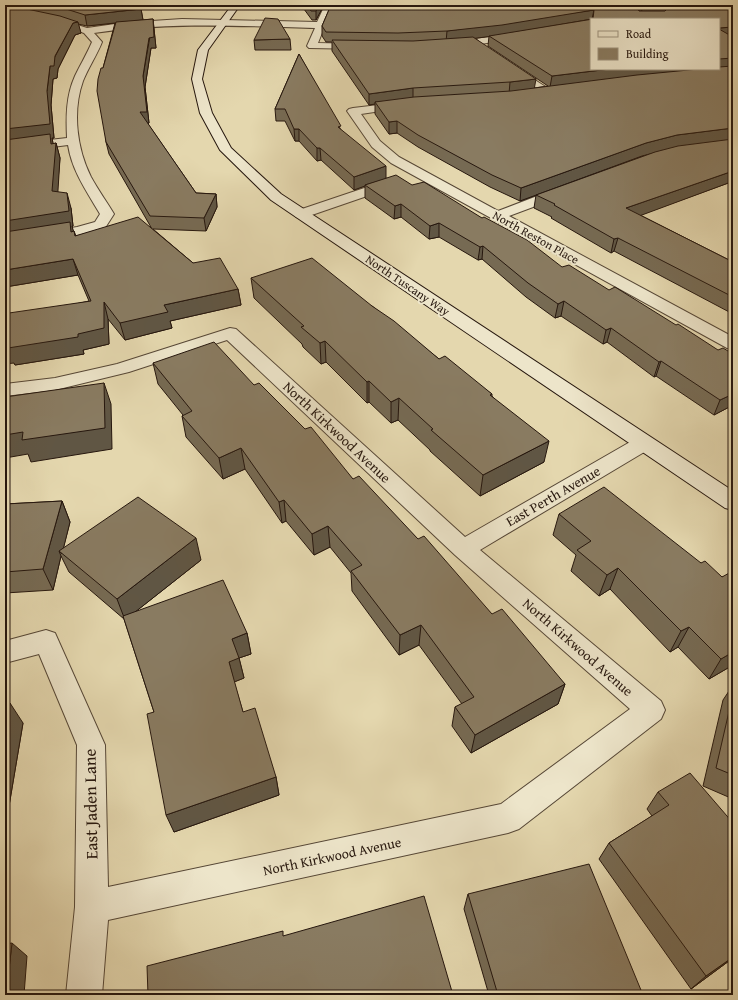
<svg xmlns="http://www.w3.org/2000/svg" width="738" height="1000" viewBox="0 0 738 1000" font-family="'Gentium Book Plus',serif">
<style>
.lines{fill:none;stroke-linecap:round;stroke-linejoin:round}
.street-casing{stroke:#564736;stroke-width:2}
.secondary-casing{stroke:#26170e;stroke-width:2}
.street{fill:#ede5ca;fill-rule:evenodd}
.secondary{fill:#ede5ca;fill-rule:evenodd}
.wall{fill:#766a53;stroke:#26170e;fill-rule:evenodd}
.shaded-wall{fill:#605644;stroke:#26170e}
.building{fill:#897b61;stroke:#26170e}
.labels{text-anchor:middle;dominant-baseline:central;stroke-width:4;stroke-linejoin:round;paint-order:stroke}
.far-street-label{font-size:12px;fill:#26170e;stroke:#ede5ca}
.street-label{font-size:14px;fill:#26170e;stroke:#ede5ca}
.near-street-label{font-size:17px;fill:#26170e;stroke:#ede5ca}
</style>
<rect width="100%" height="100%" fill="#e4d7ae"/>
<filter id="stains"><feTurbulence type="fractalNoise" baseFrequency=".005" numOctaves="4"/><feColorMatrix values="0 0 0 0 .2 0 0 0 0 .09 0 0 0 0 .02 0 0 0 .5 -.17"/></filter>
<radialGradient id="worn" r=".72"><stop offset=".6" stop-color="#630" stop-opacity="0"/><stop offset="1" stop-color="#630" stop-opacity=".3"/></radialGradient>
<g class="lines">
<!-- street casing -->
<g class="street-casing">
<path id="street" d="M325,5H333L318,43L361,44L364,45L366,47L364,49L309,48L307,46L315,28C241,26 168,22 94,33L102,42C97,55 88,68 83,81C72,112 77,149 91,177C98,190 107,202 114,214L105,228L78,235L5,247V239L77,227L95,222L100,214C87,192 72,171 68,145L5,153V145L67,138C66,117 66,96 75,76C80,65 87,54 92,42L84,33L63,26L11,15L5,16V10L11,9L65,21L87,28L122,23L182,19L317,22Z
M519,33L522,34L524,36L522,38L452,48L447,45L452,42Z
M510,64L552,91L553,93L552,95H544L506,69L505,67Z
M404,102L410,105L408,107L361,114L380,141L399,157L498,211L558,188H568L570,191L568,194L509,216L733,337V349L727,348L391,163L372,147L347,111L349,109L353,108Z
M394,178L399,179L401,182L399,185L306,217L301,218L296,217L294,214L296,211Z
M230,328L236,329L465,537L637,438L644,436L651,438L654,443L651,448L480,550L661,701L665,710L661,719L519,829L508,833L108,920L102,995H66L75,907L77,745L39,654L5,663V641L46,630L55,633L105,745L108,887L501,804L630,709L455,555L227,340L129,372L55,390L5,396V384L55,378L117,364Z"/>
</g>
<!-- secondary casing -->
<g class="secondary-casing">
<path id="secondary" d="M232,5H240L208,50L202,79L212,113L231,148L281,194L733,491V510L725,508L271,200L220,150L200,113L192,79L198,50Z"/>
</g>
<!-- street -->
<use href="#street" class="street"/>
<!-- secondary -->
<use href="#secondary" class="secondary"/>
</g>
<!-- wall -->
<path class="wall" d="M5,5H123L141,9L143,20L153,19L154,29L156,48H151L145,87L149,123L148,124L196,193L216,194L217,207L206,231L153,229L193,263L238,289L241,305L170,321L172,328L125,340L108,319L109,344L83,350L84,354L15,365L14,363L9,319L89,301L78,275L5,287ZM115,23L103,68L106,142L109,154L152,229L76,236L74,231H73L72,226H73L71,208L57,192L60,158L56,143L53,144L52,138H54L51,105L53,79L57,78L58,69L75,35L81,33L78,24L87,26Z
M301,5H324L316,20H312Z
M331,5H733V187L731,182L640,215L733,262V314L614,251L611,253L551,218L552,217L534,208L536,195L651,153L642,156L520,201L490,187L418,147L397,133L389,134L375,114V104L369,105L332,51V42H326L322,36V26ZM489,36L488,46L548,86L534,88L475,38Z
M290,39L291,50H255L254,40Z
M299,54L341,130L386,178L733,405L714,415L656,376L654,377L607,342L603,344L561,316L555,318L526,297L482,259L478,260L439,237L429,239L401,217L394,219L365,198V186L354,190L321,160L317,161L299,141H295L285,121H276L275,109Z
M251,278L372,306L439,359L492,394V396L544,462L480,496L430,451V450L398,420L391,423L369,402L367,403L326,362L321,364L303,347L302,344L254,298Z
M153,363L254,385L353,479L418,539L492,614L565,684L558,704L471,753L452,726L455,707L462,704L419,645L399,655L352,591L351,573L330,547L314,555L286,521L282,523L245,469L223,479L186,437L182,416L183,415L158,384Z
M62,501L70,522L63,549L201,560L135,612L247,633L251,654L239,658L244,678L234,682L243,712L276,777L279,795L174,832L154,712L124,619L69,572L61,556L53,590L5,593V504Z
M559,514L701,563L722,577L733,574V665L709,679L678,647L670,652L610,589L599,596L571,571L576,555L553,535Z
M733,685V799L703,786L723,700Z
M5,704L23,723L9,806L5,807Z
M658,792L733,823V958L691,989L599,859L609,843L652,816L647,809Z
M468,894L643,995H489L464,909Z"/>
<!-- shaded-wall -->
<path class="shaded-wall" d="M319,5H324L316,20V11Z
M643,5L641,14L638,9Z
M141,9L143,20L87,26L85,15Z
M594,10L592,19L501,35L446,42L447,31Z
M153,19L154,29L156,48H151L145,87L149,123L142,124L140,112L143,76Z
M78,22L81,33L75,35L58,69L57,78L53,79L51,105L54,138H52L54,148L56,143L60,158L57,206L5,143V129L47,91L50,66L73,23Z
M733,27V37L719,38V28Z
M733,51V68L550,87L552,76L610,69H719V59L731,52Z
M536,79L534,90L509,94L510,82Z
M413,88V100L375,102V104L369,105V94Z
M397,121V133L389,134V122Z
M733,128V140L674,148L642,156L520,201L521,188L646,143L677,135Z
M294,129H299V141H295Z
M317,148H320L321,160L317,161Z
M386,166V179L365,185V186L354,190V177Z
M733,171V176L731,182L623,222L626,208Z
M67,193L71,208L73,226H72L75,237H5V221Z
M216,194L217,207L206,231L204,218Z
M401,204V217L394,219L395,206Z
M439,223V237L429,239L430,226Z
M618,238L614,251L611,253L614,239Z
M483,246L482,259L478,260L480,247Z
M73,259L78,275L5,287V270Z
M238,289L241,305L170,321L172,328L125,340L120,323L164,305Z
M564,301L561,316L555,318L558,304Z
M104,302L108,319L109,344L83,350L84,354L15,365L14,363L5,364V346L78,334Z
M611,328L607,342L603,344L606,330Z
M325,341L326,362L321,364L320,343Z
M661,361L656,376L654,377L659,362Z
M369,381V402L367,403V382Z
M104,383L111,404L112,449L31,462L28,454L5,458V435Z
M733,394V405L714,415L720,400Z
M399,398L398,420L391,423V402Z
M549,441L544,462L480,496L483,475Z
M241,448L245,469L223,479L219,458Z
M284,500L286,521L282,523L279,502Z
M62,501L70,522L62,554L59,551L61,556L53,590L43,569Z
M328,526L330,547L314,555L312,534Z
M196,538L201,560L125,620L117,599Z
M618,568L610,589L599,596L607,575Z
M421,625L419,645L399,655L400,635Z
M689,627L678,647L670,652L681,631Z
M247,633L251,654L239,658L244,678L234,682L229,662L232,639Z
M733,652V665L709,679L721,659Z
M565,684L558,704L471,753L475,735Z
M10,703L23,723L9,806L5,802V731Z
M276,777L279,795L174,832L166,815Z
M12,943L27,956L24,995H6Z
M733,957V958L691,989L706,976Z"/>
<!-- building -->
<path class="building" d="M8,5L60,16L78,22L73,23L55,56L54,66H50L47,91L50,124L5,129V6Z
M47,5H123L141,9L85,15L63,8Z
M307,5H319L316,11H311Z
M331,5H643L638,9L639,11H665L667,9L661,5H733V27L719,28V19H591V69H610L552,76L489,36L593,19L594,10L502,25L447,31L398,33L326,32L322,26Z
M265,18L278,19L290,39L254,40Z
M153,19L154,37L149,38L143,76L147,112H140L196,193L216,194L204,218L150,216L106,142L97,91L98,79L101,68H103L116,22Z
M719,29L733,37V51L731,52L733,53V58L719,59Z
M473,37L536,79L510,82L413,88L369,94L332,40L413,41Z
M299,54L341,126L338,127L386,166L354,177L320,148H317L299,129H294L285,109H275Z
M733,66V128L677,135L646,143L521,188L492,175L418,135L397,121L389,122L375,102L414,97L511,91L637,75L699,69H719V67Z
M50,134L51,144L56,143L52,191L67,193L69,211L5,221V140Z
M733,139V171L626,208L733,262V297L618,238L614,239L554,205L555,204L536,195L655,152L678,146Z
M396,175L412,185L424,182L482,218L484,217L527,240L562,267L569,265L609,290L615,287L676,325L678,324L718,350L723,348L733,354V394L720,400L661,361L659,362L611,328L606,330L564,301L558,304L528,283L483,246L480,247L439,223L430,226L401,204L395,206L365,185Z
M138,217L193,263L220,258L238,289L164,305L168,312L120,323L104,302V328L78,334V337L8,348V346H5V319H9V313L91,301L73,259L5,270V232L70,222L71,232L74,231L75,236Z
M312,258L372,306L394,321L439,359L445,356L492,394L490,395L549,441L483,475L431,430L433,429L399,398L391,402L369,381L367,382L325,341L320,343L301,327L304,326L251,278Z
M214,342L254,385L259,383L305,429L311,427L353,479L359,476L418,539L424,536L492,614L502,609L565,684L475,735L455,707L474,697L421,625L400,635L351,571L362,565L328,526L312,534L284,500L279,502L241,448L219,458L182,416L192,411L153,363Z
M104,383L105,428L22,440L23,432L5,435V397Z
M604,487L701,563L705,561L722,577L731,572L733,574V652L721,659L689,627L681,631L618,568L607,575L577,550L591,541L559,514Z
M138,497L196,538L117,599L59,551Z
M62,501L43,569L5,572V504Z
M223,580L247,633L232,639L239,658L229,662L243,712L255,708L276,777L166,815L147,714L154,712L123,616Z
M733,694V775L716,768Z
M10,703L5,731V704Z
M690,773L733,823V957L706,976L609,843L669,805L658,792Z
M589,864L643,995H498L468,894Z
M424,896L453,995H148L147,966L283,931V936Z
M12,943L6,995H5V944Z"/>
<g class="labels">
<!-- far-street labels -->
<g class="far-street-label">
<text transform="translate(536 237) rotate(29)">North Reston Place</text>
<text transform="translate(408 285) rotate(34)">North Tuscany Way</text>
</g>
<!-- street labels -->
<g class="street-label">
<text transform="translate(337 432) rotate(43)">North Kirkwood Avenue</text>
<text transform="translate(553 496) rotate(-30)">East Perth Avenue</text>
<text transform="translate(578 647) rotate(41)">North Kirkwood Avenue</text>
<text transform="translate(332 856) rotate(-12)">North Kirkwood Avenue</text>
</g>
<!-- near-street labels -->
<g class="near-street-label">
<text transform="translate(90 804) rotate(-91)">East Jaden Lane</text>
</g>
</g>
<!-- margin -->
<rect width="738" height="1000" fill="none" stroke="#e4d7ae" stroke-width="20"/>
<rect x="6" y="6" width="726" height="988" fill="none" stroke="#26170e" stroke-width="2"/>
<rect x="10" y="10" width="718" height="980" fill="none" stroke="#26170e"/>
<!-- legend -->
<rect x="590" y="18" width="130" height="52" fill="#ede5ca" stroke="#9d937f"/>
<rect x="598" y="31" width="20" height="6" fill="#ede5ca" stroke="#9d937f"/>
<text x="626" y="38" font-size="12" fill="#26170e">Road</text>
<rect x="598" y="48" width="20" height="12" fill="#897b61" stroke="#9d937f"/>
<text x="626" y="58" font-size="12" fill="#26170e">Building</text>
<rect width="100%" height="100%" filter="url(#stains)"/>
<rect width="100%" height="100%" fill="url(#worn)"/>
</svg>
